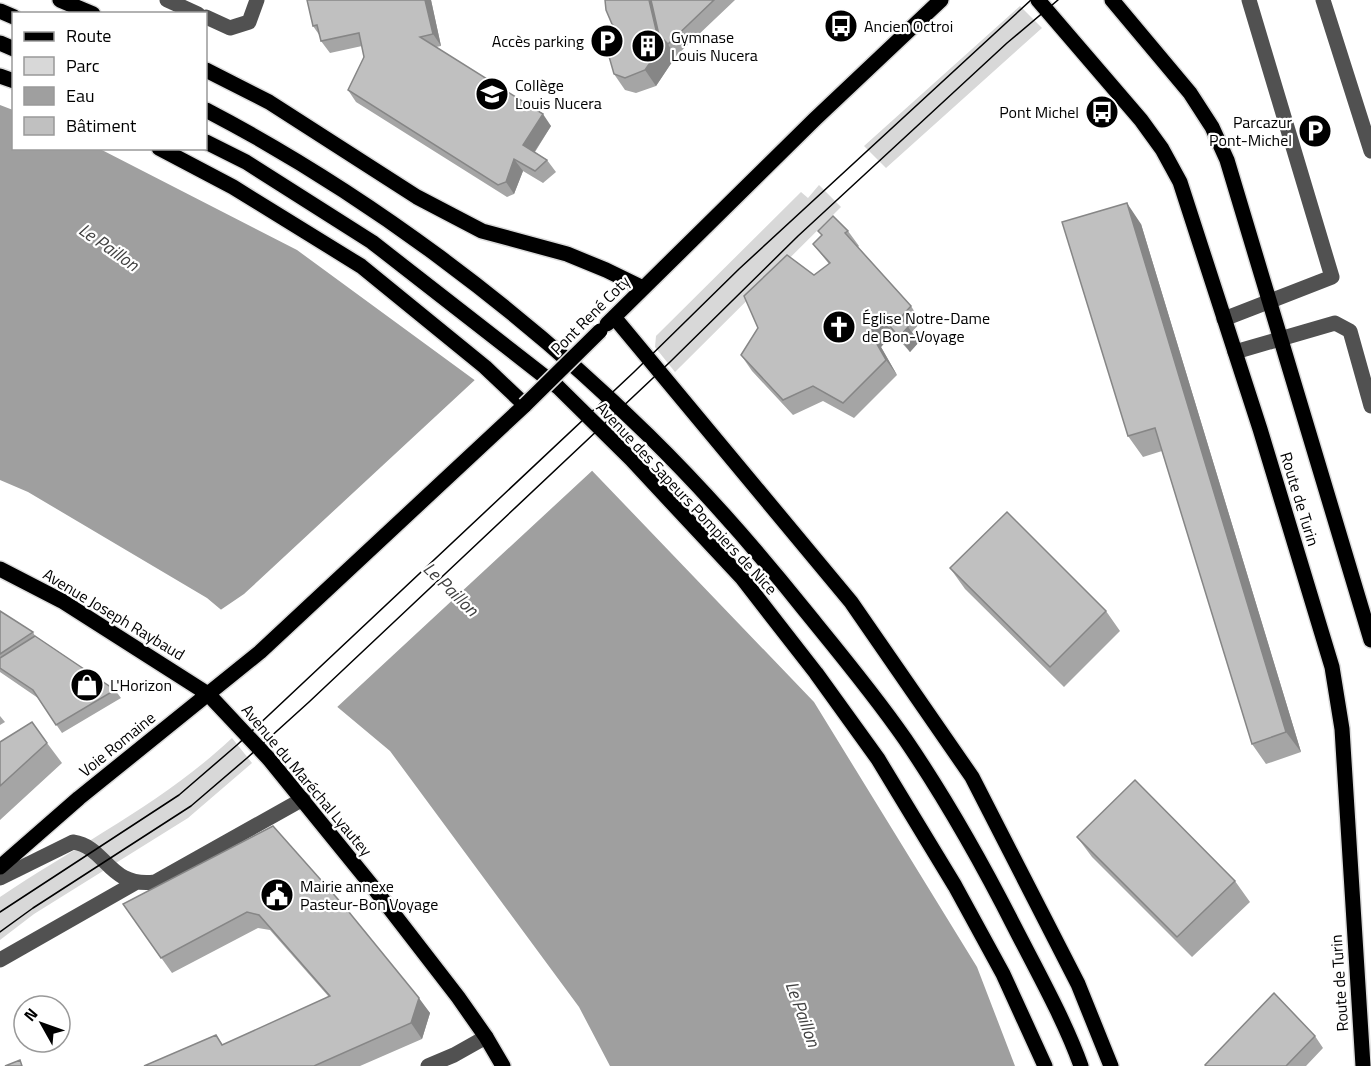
<svg xmlns="http://www.w3.org/2000/svg" width="1371" height="1066" viewBox="0 0 1371 1066" font-family="'Titillium Web',sans-serif">
<style>
.green{fill:#d8d8d8}
.water{fill:#9f9f9f}
.pier{fill:#fff}
.lines{fill:none;stroke-linecap:round;stroke-linejoin:round}
.major-casing{stroke:#dbdbdb;stroke-width:18}
.minor{stroke:#515151;stroke-width:15}
.major{stroke:#000;stroke-width:15}
.tram{stroke:#000;stroke-width:1.5}
.major-bridge-casing{stroke:#dbdbdb;stroke-width:18;stroke-linecap:butt}
.major-bridge{stroke:#000;stroke-width:15}
.wall{fill:#a5a5a5}
.shaded-wall{fill:#868686}
.building{fill:#c0c0c0;stroke:#868686;stroke-width:1.5}
.labels{text-anchor:middle;dominant-baseline:central;stroke-width:4.5;stroke-linejoin:round;paint-order:stroke}
.poi-label{font-size:16px;fill:#000;stroke:#fff;text-anchor:start}
.street-label{font-size:16px;fill:#000;stroke:#fff}
.water-label{font-size:18px;font-style:italic;fill:#404040;stroke:#fff}
</style>
<rect width="100%" height="100%" fill="#fff"/>
<!-- green -->
<path class="green" d="M1020,6L1042,28L886,168L864,146Z
M819,185L841,207L675,372L655,347L656,336L801,192L808,198Z
M232,738L252,763L188,818L34,914L0,940V897C79,844 163,803 232,738Z"/>
<!-- water -->
<path class="water" d="M0,105L13,110L14,148L100,149L297,250L577,455L814,702L977,967L1015,1066H610L579,1007L390,751L207,598L28,492L0,480Z"/>
<!-- pier -->
<path class="pier" d="M477,378L579,453L594,469L335,709L219,611L244,594Z"/>
<g class="lines">
<!-- major casing -->
<g class="major-casing">
<path id="major" d="M60,0L93,14
M1038,0L1141,120L1162,149L1180,182L1260,429L1332,667L1342,729L1363,1066
M1112,0L1190,93L1212,127L1227,160L1371,640
M0,11L14,17
M0,43L14,49
M206,70L269,102L417,197L482,231L567,254L606,270L643,288
M0,76L14,81
M206,110C365,193 520,309 648,435C703,489 755,548 803,608C838,651 874,694 905,739C946,799 982,863 1015,928C1037,971 1065,1021 1081,1066
M206,142L246,162L372,242L558,387L631,459L742,578L816,673L878,759L955,886L1003,974L1045,1066
M614,317L851,602L972,777L1078,984L1111,1066
M607,324L815,119L941,0
M0,569L62,601L208,694L269,759L373,887L458,997L486,1037L503,1066
M0,867L79,798L260,652L525,405L485,367L361,266L233,187L159,148"/>
</g>
<!-- minor -->
<path class="minor" d="M167,0L198,14
M1323,0L1371,151
M206,17L230,28L249,22L257,0
M1224,319L1332,277L1249,0
M1235,352L1335,323L1350,331L1371,406
M0,878L73,842C107,847 108,888 155,882L303,799
M0,960L135,883
M428,1066L454,1055L486,1037"/>
<!-- major -->
<use href="#major" class="major"/>
<!-- tram -->
<path class="tram" d="M0,912L179,795L237,745L634,372L739,269L1031,0
M0,932L33,908L191,806L247,758L309,702L670,362L798,236L1007,43L1058,0"/>
<!-- major-bridge casing -->
<g class="major-bridge-casing">
<path id="major-bridge" d="M525,405L600,331"/>
</g>
<!-- major-bridge -->
<use href="#major-bridge" class="major-bridge"/>
</g>
<!-- wall -->
<path class="wall" d="M307,0H431L441,46L436,47L551,126L535,152L547,160L556,172L543,183L523,171L514,194L507,197L356,102L348,90L364,57L362,46L330,53L321,41L320,36L313,26Z
M605,0H735L676,56L656,86L636,93L625,90L614,74L622,42L620,36L612,24Z
M1141,224L1301,752L1266,764L1252,744L1162,451L1143,457L1128,436Z
M818,231H848L859,246L858,247L911,306L921,322L912,332L919,342L910,352L893,333L881,347L897,375L854,418L823,401L793,415L752,371L741,355L814,275L829,264L813,244L822,235Z
M950,568L1106,611L1120,631L1064,687L965,589Z
M0,611L33,632L35,636L115,690L121,698L62,733L38,698L0,672Z
M0,716L5,722L0,725Z
M0,742L47,743L62,763L0,820Z
M273,826L430,1013L422,1039L360,1066H144L216,1035L223,1045L329,997L270,930L258,928L172,973L123,904Z
M1077,837L1235,881L1250,902L1192,957L1092,857Z
M1315,1036L1323,1048L1306,1066H1206Z"/>
<!-- shaded-wall -->
<path class="shaded-wall" d="M425,0H431L441,46L433,34Z
M649,0H657L667,43L676,56L656,86L645,70L657,34Z
M543,114L551,126L531,157L523,145Z
M514,159L523,171L514,194L506,182Z
M1127,203L1141,224L1301,752L1286,732Z
M882,317L893,333L881,347L897,375L886,360L870,332Z
M908,327L919,342L910,352L899,337Z
M419,998L430,1013L422,1039L411,1023Z"/>
<!-- building -->
<path class="building" d="M307,0H425L433,34L420,37L543,114L523,145L547,160L535,171L514,159L506,182L498,185L348,90L364,57L359,33L321,41L317,25L313,26Z
M605,0H649L657,34L665,41L645,70L625,78L614,74L606,46L622,42L620,33L612,24L606,10Z
M651,0H714L668,44L659,35Z
M1127,203L1286,732L1252,744L1155,428L1128,436L1062,222Z
M833,216L848,231L845,233L911,306L901,317L908,327L899,337L882,317L870,332L886,360L843,403L813,386L783,400L741,355L758,328L744,296L787,255L814,275L830,263L813,244L822,235L818,231Z
M1007,512L1106,611L1050,667L950,568Z
M0,611L33,632L0,654Z
M35,636L115,690L56,725L33,690L0,668V658Z
M32,722L47,743L0,786V742Z
M1135,780L1235,881L1177,937L1077,837Z
M273,826L344,906L419,998L411,1023L314,1066H144L216,1035L222,1045L330,996L259,915L247,912L161,958L123,904Z
M1274,993L1315,1036L1286,1066H1206L1205,1065Z
M20,1060L22,1066H5Z"/>
<!-- icons -->
<defs>
<g id="bus-disc" transform="scale(1.725)"><circle r="9.5" fill="#000" stroke="#fff"/><path d="M-5-6H5V4H4V6H2V4H-2V6H-4V4H-5ZM-3.5-4V0h7V-4ZM-3.5 1.2v1.5H-2V1.2ZM2 1.2v1.5H3.5V1.2Z" fill="#fff"/></g>
<g id="parking-disc" transform="scale(1.725)"><circle r="9.5" fill="#000" stroke="#fff"/><path d="M-3.5-5.5H1a3.5 3.5 0 0 1 0 7H-1V5.5H-3.5ZM-1-3.4V-.6H.8a1.4 1.4 0 0 0 0-2.8Z" fill="#fff"/></g>
<g id="building-disc" transform="scale(1.725)"><circle r="9.5" fill="#000" stroke="#fff"/><path d="M-4-6H4V6H1V3H-1V6H-4ZM-2.5-4.3h1.7v1.8h-1.7ZM.8-4.3h1.7v1.8H.8ZM-2.5-1h1.7V.8h-1.7ZM.8-1h1.7V.8H.8Z" fill="#fff"/></g>
<g id="school-disc" transform="scale(1.725)"><circle r="9.5" fill="#000" stroke="#fff"/><path d="M0-5L7-2L0 1L-7-2ZM-4 1L0 2.5L4 1V4Q0 6-4 4Z" fill="#fff"/></g>
<g id="church-disc" transform="scale(1.725)"><circle r="9.5" fill="#000" stroke="#fff"/><path d="M-1.2-6h2.4v3.5h3.3v2.4h-3.3V6h-2.4V-.1h-3.3v-2.4h3.3Z" fill="#fff"/></g>
<g id="shop-disc" transform="scale(1.725)"><circle r="9.5" fill="#000" stroke="#fff"/><path d="M-5-2.5h2.3a2.7 3.5 0 0 1 5.4 0H5L5.5 6h-11ZM-1.5-2.5h3a1.5 2.3 0 0 0-3 0Z" fill="#fff"/></g>
<g id="civic-disc" transform="scale(1.725)"><circle r="9.5" fill="#000" stroke="#fff"/><path d="M-.6-6.5H3V-4.5H.6V-3L4-1V1h2V6H-6V1h2V-1L-.6-3ZM-1.2 2.5V6h2.4V2.5Z" fill="#fff"/></g>
</defs>
<g fill-rule="evenodd">
<use href="#bus-disc" x="841" y="26"/>
<use href="#parking-disc" x="607" y="41"/>
<use href="#building-disc" x="648" y="46"/>
<use href="#school-disc" x="492" y="94"/>
<use href="#bus-disc" x="1102" y="112"/>
<use href="#parking-disc" x="1315" y="131"/>
<use href="#church-disc" x="839" y="327"/>
<use href="#shop-disc" x="87" y="685"/>
<use href="#civic-disc" x="277" y="895"/>
</g>
<g class="labels">
<!-- poi labels -->
<g class="poi-label">
<text x="864" y="26">Ancien Octroi</text>
<text x="671" y="37">Gymnase<tspan x="671" dy="18">Louis Nucera</tspan></text>
<text x="584" y="41" text-anchor="end">Accès parking</text>
<text x="515" y="85">Collège<tspan x="515" dy="18">Louis Nucera</tspan></text>
<text x="1079" y="112" text-anchor="end">Pont Michel</text>
<text x="1292" y="122" text-anchor="end">Parcazur<tspan x="1292" dy="18">Pont-Michel</tspan></text>
<text x="862" y="318">Église Notre-Dame<tspan x="862" dy="18">de Bon-Voyage</tspan></text>
<text x="110" y="685">L'Horizon</text>
<text x="300" y="886">Mairie annexe<tspan x="300" dy="18">Pasteur-Bon Voyage</tspan></text>
</g>
<!-- street labels -->
<g class="street-label">
<text transform="translate(590 315) rotate(-45)">Pont René Coty</text>
<text transform="translate(687 498) rotate(47)">Avenue des Sapeurs Pompiers de Nice</text>
<text transform="translate(1300 499) rotate(73)">Route de Turin</text>
<text transform="translate(114 614) rotate(31)">Avenue Joseph Raybaud</text>
<text transform="translate(117 744) rotate(-39)">Voie Romaine</text>
<text transform="translate(307 780) rotate(50)">Avenue du Maréchal Lyautey</text>
<text transform="translate(1339 983) rotate(-94)">Route de Turin</text>
</g>
<!-- water labels -->
<g class="water-label">
<text transform="translate(109 247) rotate(35)">Le Paillon</text>
<text transform="translate(451 589) rotate(44)">Le Paillon</text>
<text transform="translate(803 1014) rotate(70)">Le Paillon</text>
</g>
</g>
<!-- legend -->
<rect x="12" y="12" width="195" height="138" fill="#ffffff" stroke="#999999" stroke-width="1.5"/>
<rect x="24" y="32" width="30" height="9" fill="#000000" stroke="#999999" stroke-width="1.5"/>
<text x="66" y="42" font-size="18" fill="#000000">Route</text>
<rect x="24" y="57" width="30" height="18" fill="#d8d8d8" stroke="#999999" stroke-width="1.5"/>
<text x="66" y="72" font-size="18" fill="#000000">Parc</text>
<rect x="24" y="87" width="30" height="18" fill="#9f9f9f" stroke="#999999" stroke-width="1.5"/>
<text x="66" y="102" font-size="18" fill="#000000">Eau</text>
<rect x="24" y="117" width="30" height="18" fill="#c0c0c0" stroke="#999999" stroke-width="1.5"/>
<text x="66" y="132" font-size="18" fill="#000000">Bâtiment</text>
<!-- north arrow -->
<g transform="translate(42 1024) rotate(310)"><circle r="28" fill="#ffffff" stroke="#999999" stroke-width="1.5"/>
<path d="M0-4.5L10 22L0 15L-10 22Z" fill="#000000"/>
<text y="-9" font-size="16" font-weight="bold" text-anchor="middle" fill="#000000">N</text>
</g>
</svg>
